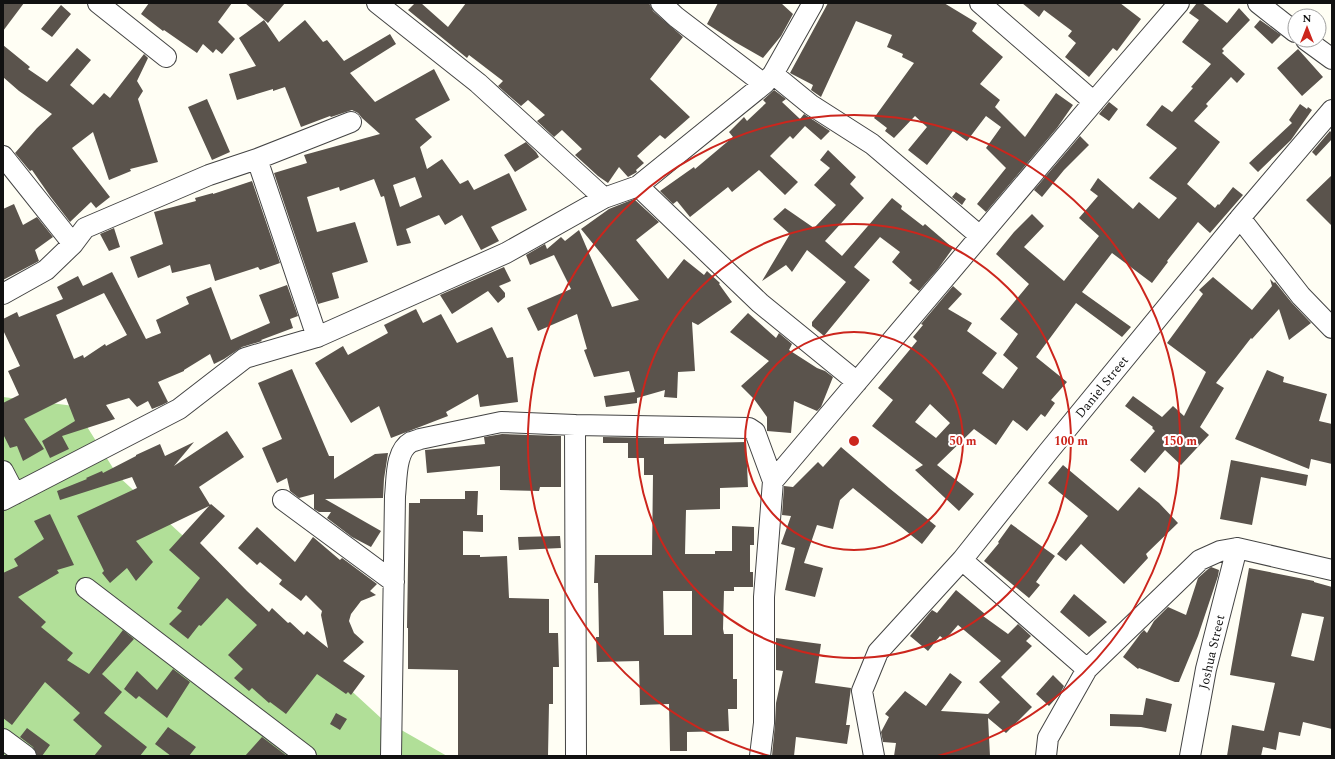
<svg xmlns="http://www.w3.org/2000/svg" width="1335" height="759" viewBox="0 0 1335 759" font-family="Spectral,serif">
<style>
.forest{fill:#b1df98}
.building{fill:#5a534c;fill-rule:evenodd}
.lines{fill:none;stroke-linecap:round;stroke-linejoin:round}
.minor-casing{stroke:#444;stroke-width:22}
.minor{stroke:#fff;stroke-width:20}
.ring{fill:none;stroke:#cc261d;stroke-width:2}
.labels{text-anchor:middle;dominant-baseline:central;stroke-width:4;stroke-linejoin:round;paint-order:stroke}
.street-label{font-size:13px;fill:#111;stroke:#fff}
.centre{fill:#cc261d;stroke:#fff;stroke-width:2}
.ring-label{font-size:12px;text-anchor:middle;font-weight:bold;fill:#cc261d;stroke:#fff;stroke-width:4;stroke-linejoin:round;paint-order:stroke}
</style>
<rect width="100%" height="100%" fill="#fffef4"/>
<!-- forest -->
<path class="forest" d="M3,397L74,406L118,476L382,719L447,756H3Z"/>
<!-- building -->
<path class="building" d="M3,3H24L3,31Z
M149,3H232L218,22L235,39L222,54L216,49L213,53L203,44L197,53L164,30L163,31L141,14Z
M245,3H285L268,23Z
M415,3H421L448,27L466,3H649L653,11L683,37L650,79L690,117L665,139L660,135L637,156L644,163L636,170L637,172L628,177L619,167L608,183L598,176L575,155L582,149L562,130L554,137L537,121L545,115L528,100L521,106L498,86L503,81L469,55L467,58L408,10Z
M718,3H781L793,14L781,36L763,58L735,42L707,24Z
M828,3H944L977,23L972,31L1003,57L980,84L1000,100L995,107L1025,137L1056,93L1073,105L1057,128L986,212L977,204L1006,168L986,148L1001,127L986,116L967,141L953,131L927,165L908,150L927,127L915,116L894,138L885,131L887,128L874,118L914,63L902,57L903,54L887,47L892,35L856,21L821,97L811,90L813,85L790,73Z
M1022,3H1120L1141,19L1117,51L1113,48L1089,77L1065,57L1076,43L1068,36L1072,31L1044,10L1039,17Z
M1197,3H1202L1227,23L1239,8L1250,20L1222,49L1224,51L1222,53L1245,74L1237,83L1231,77L1206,104L1208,106L1194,121L1220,142L1187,184L1215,208L1218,204L1219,205L1233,187L1243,195L1210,233L1198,222L1167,261L1168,262L1152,283L1112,253L1082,292L1131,327L1122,337L1076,303L1036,357L1067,382L1051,400L1055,403L1045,417L1041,414L1027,431L1013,420L996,445L974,429L937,465L974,494L959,511L915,470L923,465L872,426L893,400L878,388L917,341L913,337L923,325L921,324L953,286L962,294L948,309L972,323L967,331L997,353L982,373L1003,389L1018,368L1003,355L1018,334L1000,319L1029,284L996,254L1014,232L1032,214L1044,226L1024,247L1064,281L1099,236L1079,218L1098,196L1090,190L1098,178L1133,209L1139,202L1159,219L1177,198L1149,178L1177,148L1146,125L1162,105L1172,112L1193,88L1191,87L1211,64L1182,42L1199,20L1189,13ZM930,404L950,423L936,438L915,422Z
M61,5L71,14L52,37L41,29Z
M264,20L279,42L305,20L323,42L327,40L344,61L390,34L396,44L350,73L375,102L434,69L450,100L415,119L432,137L420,147L427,169L442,159L460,184L468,180L474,190L509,173L527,210L491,227L499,241L481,250L462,215L445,225L439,215L406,229L411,243L397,246L384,196L381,197L374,179L340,191L339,187L307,197L317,232L355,222L368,262L332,273L339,298L318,304L274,173L307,163L304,155L380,134L362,118L358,113L352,110L331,117L330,116L301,127L285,87L273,91V89L237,100L229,74L256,66L239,38ZM415,177L422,197L400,207L393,185Z
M1260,20L1281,35L1272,44L1254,27Z
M3,45L30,67L28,69L47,82L77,48L91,60L70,85L93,105L104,93L110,98L144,54L148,58L137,81L143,91L138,99L158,162L130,169L131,171L109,180L93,132L72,148L110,197L96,208L91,202L70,222L50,196L32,170L30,171L15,153L37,128L52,114L19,91L3,77Z
M1298,49L1323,77L1302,96L1277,68Z
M774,90L786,99L782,102L800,119L804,114L830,131L821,140L805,126L793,139L790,136L770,156L798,182L785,195L759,170L732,192L728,187L690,217L677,201L673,204L660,191L694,167L695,169L733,137L729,132L744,117L747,121L766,103L763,100Z
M207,99L230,152L212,160L188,107Z
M1109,102L1118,109L1109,121L1099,114Z
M1300,104L1307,109L1308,107L1312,110L1291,140L1258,172L1249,163L1292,123L1289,120Z
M1330,131L1332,133V139L1316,156L1312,152Z
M1080,136L1089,145L1064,170L1042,197L1034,190Z
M526,142L536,152L539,157L515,172L504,155Z
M828,150L856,177L850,184L864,198L825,241L842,256L892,198L902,206L901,209L923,226L925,224L953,248L938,269L919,291L909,283L912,280L892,262L900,252L880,237L854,267L870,280L824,336L812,326V322L846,282L807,250L792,272L786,265L762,281L790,234L773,219L785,208L814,228L836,205L814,185L830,168L820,160Z
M1332,175V226L1306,200Z
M252,181L280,263L260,270L258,267L215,281L210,264L172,273L170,265L138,278L130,257L163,244L154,212L196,201L195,198L213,193V194Z
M956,192L966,199L962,205L952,197Z
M634,199L659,222L636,240L668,279L684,259L704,275L707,271L720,283L719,284L732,302L698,325L692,322L695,371L678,372L677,398L664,397L665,390L637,398V403L606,407L604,396L635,392L629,371L594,377L584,350L587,349L577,314L538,331L527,308L571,289L554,255L530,265L526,255L545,244L547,249L561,237L565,241L579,230L612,307L639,300L581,229L609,209Z
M14,204L23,225L37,217L53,237L35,250L39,261L3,280V209Z
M114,228L120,247L109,251L100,234Z
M504,267L511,281L499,286L505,293V297L498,303L488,291L452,314L440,295Z
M112,272L146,339L161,333L156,320L189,304L186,297L211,287L231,340L270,323L259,295L287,285L298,316L290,319L293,328L261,340L262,341L242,347L224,359L214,364L210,354L184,370V371L158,382L168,402L162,405L152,409L148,401L137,407L129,398L106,405L115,419L62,436L69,449L50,458L42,441L75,421L66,398L24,419L44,449L23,461L17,446L10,448L3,434V403L19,395L8,371L20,366L3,330V319L17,312L19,317L63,299L57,287L78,276L83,286ZM104,293L127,335L106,346L105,344L84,358L83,355L74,359L56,315Z
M1213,277L1252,310L1272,286L1270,279L1274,283L1275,282L1292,303L1311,323L1289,340L1279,309L1252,339L1251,338L1216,383L1224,388L1200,427L1209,435L1181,465L1165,450L1145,473L1130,460L1155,431L1152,428L1153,427L1125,406L1133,396L1162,417L1173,406L1184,416L1206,372L1167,343L1203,294L1199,290Z
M416,309L423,323L441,314L457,343L492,327L507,358L513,357L518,402L480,407L478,394L446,412L448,416L391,438L379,406L351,423L315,363L343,346L348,355L388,333L384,325Z
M748,313L776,338L779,333L792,344L789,350L817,368L825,371L833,377L821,407L817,411L794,401L791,433L767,431V417L754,399L741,386L769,361L730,332Z
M292,369L329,456H334V479L375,454L388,453L384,479L383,498L325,499L381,531L371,547L352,537L327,518L331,512H319L314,509V494L299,498L290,491L287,478L277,483L262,448L282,439L258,383Z
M1267,370L1284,377L1283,382L1327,394L1319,421L1332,424V464L1311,459L1309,469L1235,439Z
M227,431L244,457L199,487L210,505L211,504L225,516L200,543L247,591L269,612L272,608L288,623L290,622L304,635L307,631L328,648L321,615L322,611L306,595L301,601L279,584L282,580L260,562L257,565L238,548L257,527L295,562L313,537L340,560L342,558L377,584L370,591L376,595L361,601L351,614L349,621L354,633L364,642L343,661L365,676L351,695L348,692L346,694L317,674L286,714L270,702L269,703L252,688L249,691L234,678L243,669L228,655L257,625L227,598L201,626L199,625L188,639L169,624L182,611L177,608L200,578L169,550L209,506L136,541L153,562L136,581L127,568L110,583L102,573L104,571L77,516L137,488L132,477L60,500L57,491L87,479L86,478L102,471L103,473L136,456V455L160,444L165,456L194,442L174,466Z
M502,434L561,436V487H540L539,491L500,490V466L427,473L425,450L485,444L484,437Z
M603,437L664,438V444L746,442L748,487L720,488V509L686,510L685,554H715V551H732V526L754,527V545H750V572H753V587H734V591H724L723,629L724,634H733V679H737V709H728L729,731L687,732V751H670L669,704L640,705L639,661L597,662L596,637H599L598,583H594L595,555H652L653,475H644V458H628V443H603ZM663,591H692V635H664Z
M841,447L889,488L936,526L922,544L853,488L840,500L833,529L817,525L804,563L823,568L815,597L785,590L795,548L781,544L791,516L782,515L784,486L793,487L818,462L823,467Z
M1231,460L1308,475L1306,486L1261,477L1252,525L1220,519Z
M1063,465L1118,511L1139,487L1159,503L1178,523L1146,554L1148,558L1124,584L1081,544L1066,561L1057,554L1088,516L1048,483Z
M465,491H478L477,515H483V532L463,531V555H480V557L507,556L509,598L549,599V633H558L559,667H553V704H549L548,756H458V670L408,669V628H407L409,503H420V499H465Z
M50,514L74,565L57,570L59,573L18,597L46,622L41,627L73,653L67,660L89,674L123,630L134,639L102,674L122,692L104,713L147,747L140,756H94L102,746L73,720L80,713L45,682L12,725L3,718V573L18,566L14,559L44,539L34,521Z
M1011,524L1055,556L1036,582L1040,585L1029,598L984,561L999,543L998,542Z
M560,536L561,548L519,550L518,537Z
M1211,567L1219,570L1218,576L1198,636L1179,682H1175L1139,668L1138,669L1123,657L1141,633L1144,630L1147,633L1154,621L1168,607L1186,615L1198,578L1207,570Z
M1249,568L1314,581V582L1332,587V729L1303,722L1300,736L1279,732L1276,750L1263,747L1261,756H1227L1232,725L1264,731L1275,683L1230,675ZM1302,613L1324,617L1314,661L1291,656Z
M956,590L985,614L983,616L1008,634L1018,624L1031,636L1026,641L1032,646L1001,677L1032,707L1006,733L988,718L990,756H894L896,743L883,742L881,732L889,717L885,714L905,691L926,706L950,673L962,682L941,711L988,714L1000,702L979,682L1001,661L958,625L945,640L940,636L928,651L910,636L932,610L937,613Z
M1074,594L1107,622L1089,637L1060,612Z
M776,638L821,644L815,683L851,688L846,725H850L847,744L796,737L794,756H772L775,724L776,703L783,671L776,670Z
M173,669L190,682L167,718L139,696L136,699L124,689L137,671L157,690Z
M1053,675L1064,686L1060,694L1049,706L1036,694Z
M1146,698L1172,704L1166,732L1141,727L1110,726V714L1143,715Z
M336,713L347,719L340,730L330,724Z
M168,727L196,747L189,756H171L155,744Z
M27,728L50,745L42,756L37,755L33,747L20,737Z
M262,737L287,756H245Z"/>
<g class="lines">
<!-- minor casing -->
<g class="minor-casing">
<path id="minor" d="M98,3L166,57
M377,3L478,83L604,198
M661,3L676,17L764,84
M980,3L1094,102
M1258,3L1295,32
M1306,40L1332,59
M773,74L811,105L872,144L980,236
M3,156L73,244L85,228L209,175L257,159L351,122
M257,159L317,337
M638,186L760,303L857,382
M1240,218L1301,296L1332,328
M3,294L46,270L73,244
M3,471L15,494
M773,481L1098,97L1179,3
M3,500L179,409L245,358L317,337L506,253L604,198L638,186L764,84L773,74L813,3
M283,500L394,582
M962,560L1087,669L1048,738L1046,756
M86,588L306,756
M1087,669L1200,560L1220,551L1237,548L1332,570
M3,739L26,756
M391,756L395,496C397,479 395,451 411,442C414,441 418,440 420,439L501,422L575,425
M576,756L575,425L749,428L755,432L773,481L764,597V723L760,756
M874,756L862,691L878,652L962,560L1048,452L1240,218L1332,110
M1190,756L1206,669L1237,548"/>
</g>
<!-- minor -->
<use href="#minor" class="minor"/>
</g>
<!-- distance rings -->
<g class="ring">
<circle cx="854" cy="441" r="109"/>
<circle cx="854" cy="441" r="217"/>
<path d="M770 756A326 326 0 1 1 938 756"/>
</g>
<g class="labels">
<!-- street labels -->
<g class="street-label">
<text transform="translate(1102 387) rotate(-51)">Daniel Street</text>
<text transform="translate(1212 652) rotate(-77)">Joshua Street</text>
</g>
</g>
<circle cx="854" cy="441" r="6" class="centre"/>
<g class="ring-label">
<text x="963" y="445">50 m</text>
<text x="1071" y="445">100 m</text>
<text x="1180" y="445">150 m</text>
</g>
<!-- border -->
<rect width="1335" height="759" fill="none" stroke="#111111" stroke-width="8"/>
<!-- north arrow -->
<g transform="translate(1307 28)"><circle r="19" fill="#ffffff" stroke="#a0a0a0"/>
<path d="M0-3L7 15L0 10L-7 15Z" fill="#cc261d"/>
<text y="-6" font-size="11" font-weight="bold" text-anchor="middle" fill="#111111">N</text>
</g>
</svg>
